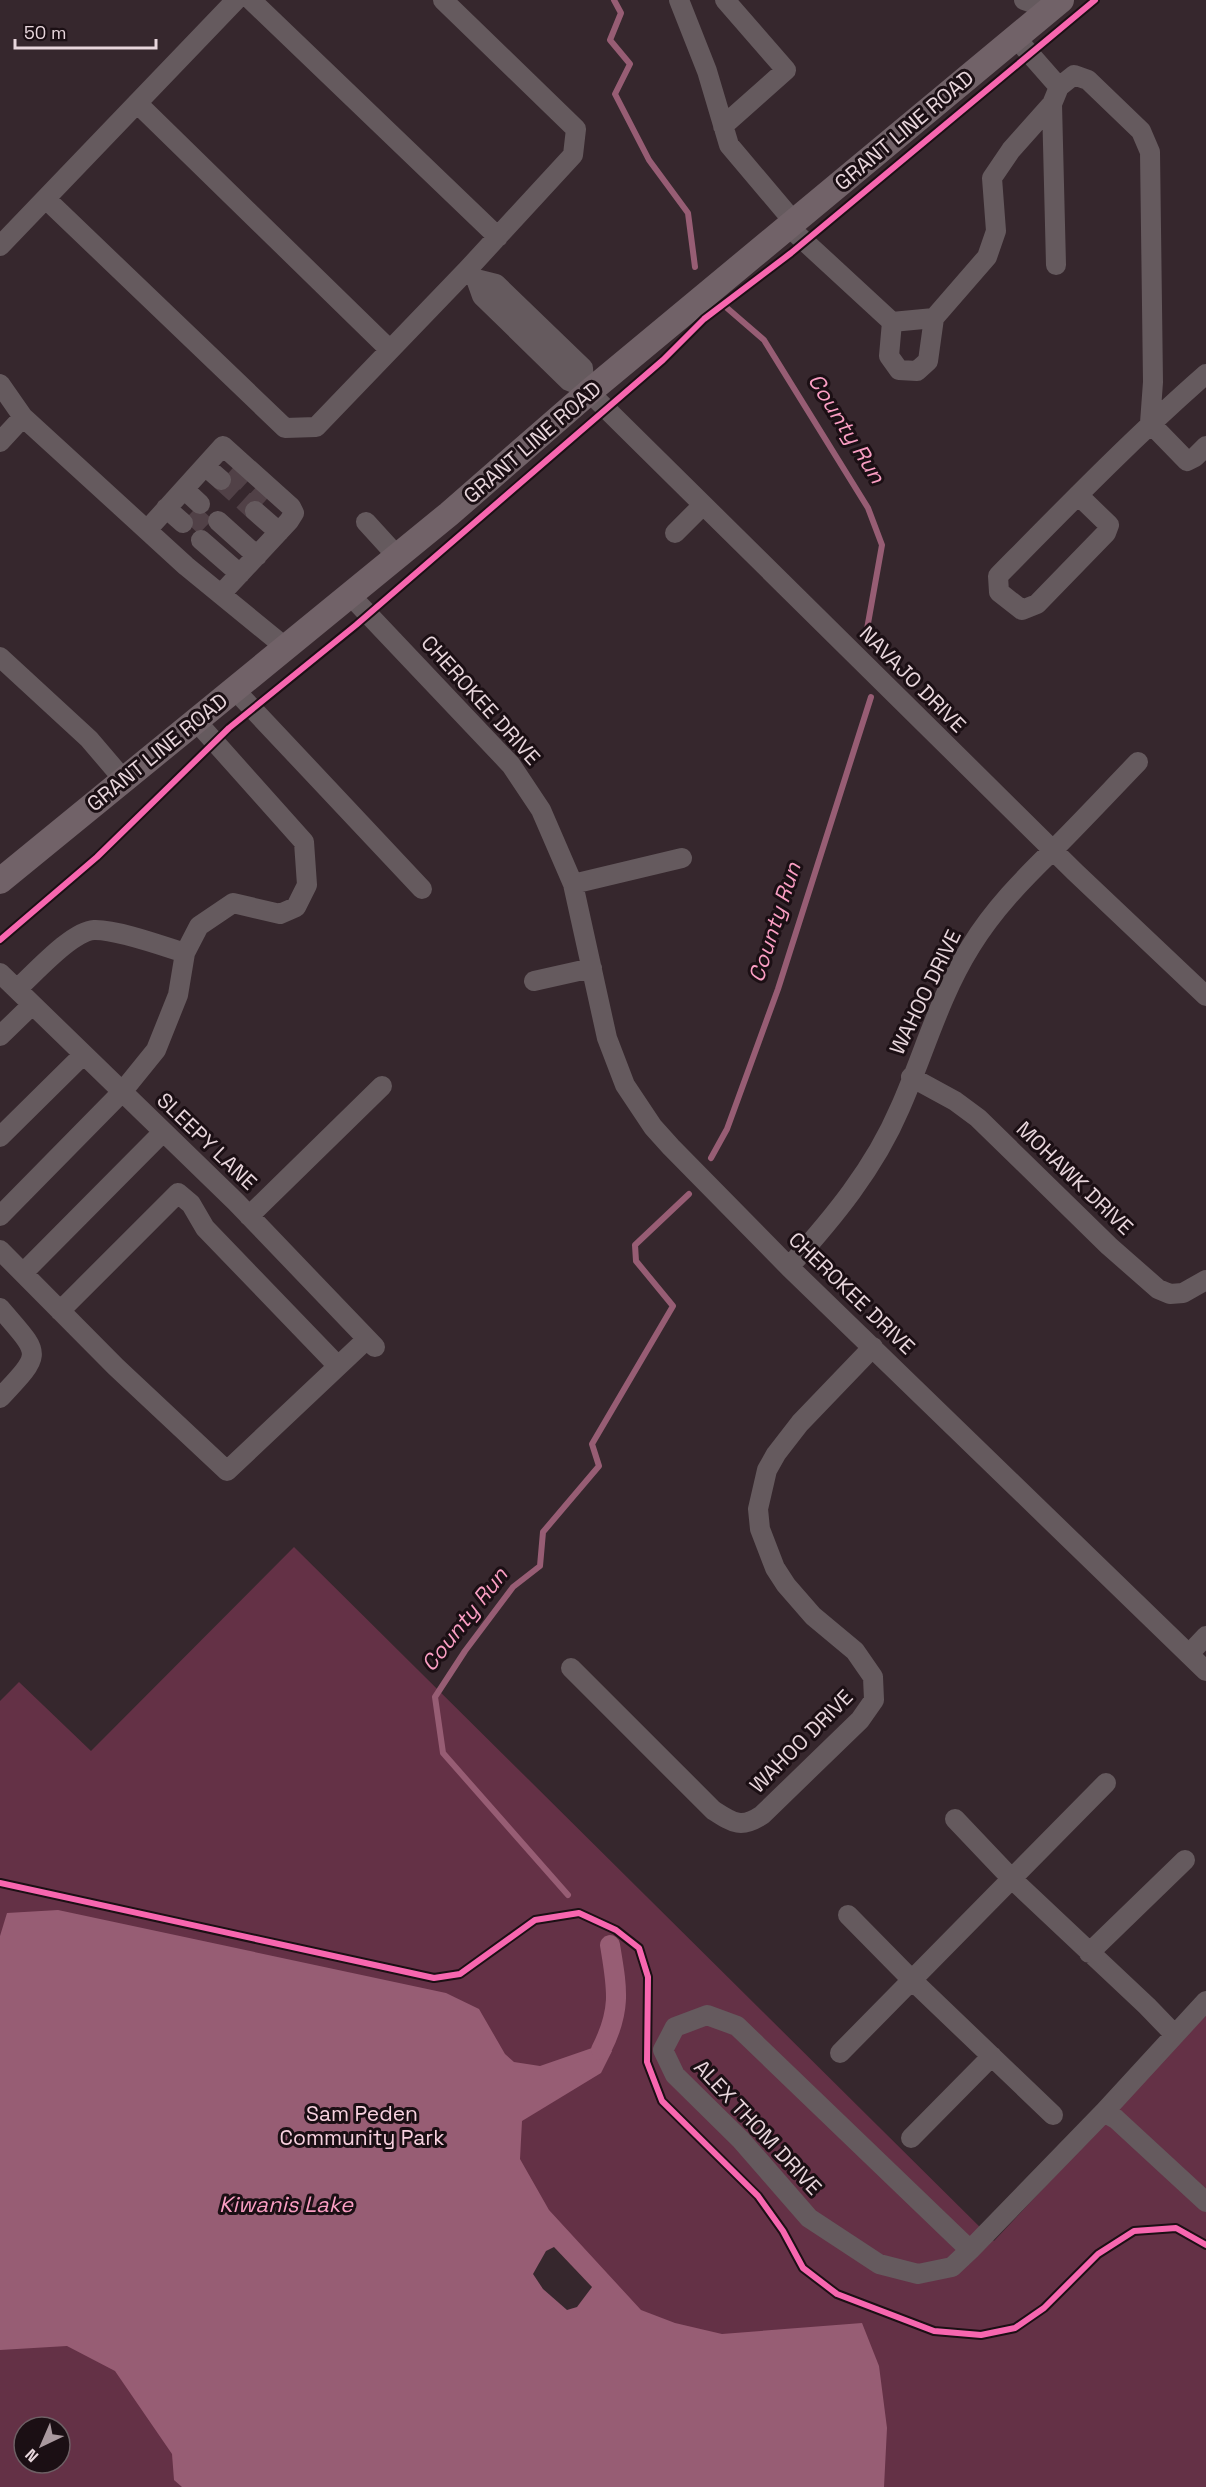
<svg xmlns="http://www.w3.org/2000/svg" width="1206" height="2487" viewBox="0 0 1206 2487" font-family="'Space Grotesk',sans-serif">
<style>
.green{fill:#643146;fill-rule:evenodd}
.water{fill:#975d74}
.pier{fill:#36272d}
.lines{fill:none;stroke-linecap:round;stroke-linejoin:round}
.stream{stroke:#975d74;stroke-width:6}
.canal{stroke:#975d74;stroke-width:20}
.minor-tunnel{stroke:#514147;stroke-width:20;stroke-dasharray:20 10;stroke-linecap:butt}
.minor{stroke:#655a5e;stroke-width:20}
.major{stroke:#716268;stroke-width:26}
.cycleway-casing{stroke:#1b0f14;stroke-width:10}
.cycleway{stroke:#f766af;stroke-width:6}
.labels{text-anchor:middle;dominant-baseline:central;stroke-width:6;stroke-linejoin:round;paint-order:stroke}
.street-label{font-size:21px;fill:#e8d6dc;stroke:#1b0f14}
.park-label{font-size:21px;fill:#f9d2e0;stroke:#1b0f14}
.water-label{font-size:22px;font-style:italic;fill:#fa9ec3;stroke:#1b0f14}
</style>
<rect width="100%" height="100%" fill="#36272d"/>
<!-- green -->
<path class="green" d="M294,1547L994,2241L1206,2015V2487H0V1701L19,1682L91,1751ZM24,2427H60V2463H24Z"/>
<!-- water -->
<path class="water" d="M58,1910L446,1993L479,2009L505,2054L514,2062L540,2066L592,2048L612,2051L601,2073L522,2121L520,2159L549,2210L641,2310L675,2323L722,2334L862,2323L879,2366L887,2428L884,2487H182L174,2480L172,2454L115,2371L67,2346L0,2350V1936L7,1913Z"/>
<!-- pier -->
<path class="pier" d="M554,2247L592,2287L577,2307L567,2310L543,2289L533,2274L546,2251Z"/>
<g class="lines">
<!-- stream -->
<path class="stream" d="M614,0L621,13L610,40L630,64L615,94L649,160L688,213L695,267
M727,308L764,340L868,508L882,545L867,629
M711,1158L727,1129L778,989L871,697
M568,1895L443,1753L435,1697L465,1651L513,1587L540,1566L543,1532L599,1466L592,1444L673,1306L636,1261L635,1245L689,1194"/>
<!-- canal -->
<path class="canal" d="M601,2050C622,2009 617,1988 610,1945"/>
<!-- minor-tunnel -->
<path class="minor-tunnel" d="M232,469L266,500
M221,480L255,511
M191,513L210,531"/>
<!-- minor -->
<path class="minor" d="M251,0L498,237
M679,0L707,71L729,145L794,222
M1024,0L1050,9
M1016,38L1059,87
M137,103L390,350
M1052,104L1056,265
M723,126L786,70L725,0
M46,199L285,428L316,427L467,270L573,155L576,129L443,0
M789,227L892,322L934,318L987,257L996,231L992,178L1011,150L1052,104L1059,87L1074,75L1088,80L1141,131L1150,152L1153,382L1150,423L1187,461L1195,457L1206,446
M0,246L236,0
M470,273L476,279L496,284L583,368L584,387
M476,279L482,296L569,381L584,387L1075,872L1206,996
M892,322L889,356L899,370L917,371L928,361L934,318
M0,384L23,417
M0,442L23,417L186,566L285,647
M205,466L221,480
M184,489L200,504
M1078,495L1109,525L1106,533L1037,604L1022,610L999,592L998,576C1066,507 1133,438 1206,374
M166,508L183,523
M255,511L279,532
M218,521L257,556
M366,522L397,556
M147,530L223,446L291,507L294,513L289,521L221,594
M675,533L703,505
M201,540L240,574
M349,594L511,765L541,810L573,884L607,1038L625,1085L653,1127L671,1147L789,1267L1206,1671
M0,657L89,739L124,780
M234,689L422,889
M573,884L682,858
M0,973L236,1202L375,1347
M534,981L592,968
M17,989C34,974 72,931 94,930C116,929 163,946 185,953
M0,1036L32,1005
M911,1077L955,1101L978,1118L1109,1246L1158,1289L1170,1294L1183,1293L1206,1280
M0,1137L83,1055
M0,1216L122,1092L156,1050L178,995L185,953L199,926L233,903L280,914L296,907L307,885L304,842L196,721
M249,1216L382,1086
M0,1250L116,1367L227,1471L367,1339
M789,1267C833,1218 874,1169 900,1108C924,1054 939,997 971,946C993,910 1023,879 1053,850C1082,821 1110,791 1138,762
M23,1273L163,1132
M0,1308C41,1356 44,1351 0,1398
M60,1311L178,1193L191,1204L205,1228L338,1366
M1189,1654L1206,1636
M571,1668L713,1810C733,1823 741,1829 762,1815L860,1720L874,1700L873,1677L855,1651L813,1616L786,1585L775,1568L760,1529L758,1509L767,1470L776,1454L800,1423L873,1347
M955,1819L1012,1879L1147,2006L1174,2034
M848,1915L912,1980L1053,2115
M1089,1953L1185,1860
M840,2053L1106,1783
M1104,2112L1206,2001
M911,2138L992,2056
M970,2250L737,2026L707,2015L675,2027L663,2050L675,2075L741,2140L809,2218L879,2264L918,2274L952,2267L970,2250L1104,2112L1116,2119L1206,2202"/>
<!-- major -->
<path class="major" d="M0,881L449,514L589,392L1061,0"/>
<!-- cycleway casing -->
<g class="cycleway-casing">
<path id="cycleway" d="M0,940L97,857L229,728L356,625L663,360L704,319L791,253L1095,0
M0,1883L434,1978L460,1974L535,1920L579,1913L616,1930L639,1948L648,1977L647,2062L662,2101L758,2196L783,2231L803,2268L837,2294L934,2331L981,2335L1015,2328L1044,2308L1098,2254L1134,2231L1176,2228L1206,2245"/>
</g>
<!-- cycleway -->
<use href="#cycleway" class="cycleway"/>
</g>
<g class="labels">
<!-- street labels -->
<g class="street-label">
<text transform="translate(904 130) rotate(-40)">GRANT LINE ROAD</text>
<text transform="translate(532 442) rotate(-41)">GRANT LINE ROAD</text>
<text transform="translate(913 679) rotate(45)">NAVAJO DRIVE</text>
<text transform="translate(481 700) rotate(48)">CHEROKEE DRIVE</text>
<text transform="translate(157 752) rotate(-39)">GRANT LINE ROAD</text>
<text transform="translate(925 992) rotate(-64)">WAHOO DRIVE</text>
<text transform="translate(207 1141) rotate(44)">SLEEPY LANE</text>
<text transform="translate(1075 1178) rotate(44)">MOHAWK DRIVE</text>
<text transform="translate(852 1293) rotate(44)">CHEROKEE DRIVE</text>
<text transform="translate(801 1741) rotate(-45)">WAHOO DRIVE</text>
<text transform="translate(758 2127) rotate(47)">ALEX THOM DRIVE</text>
</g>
<!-- park labels -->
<g class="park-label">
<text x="362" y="2113">Sam Peden<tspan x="362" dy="24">Community Park</tspan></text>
</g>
<!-- water labels -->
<g class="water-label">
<text transform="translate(847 428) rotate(58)">County Run</text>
<text transform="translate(774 922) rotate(-72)">County Run</text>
<text transform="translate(464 1619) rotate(-52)">County Run</text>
<text x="286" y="2204">Kiwanis Lake</text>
</g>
</g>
<!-- north arrow -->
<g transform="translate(42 2445) rotate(224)"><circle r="28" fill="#1b0f14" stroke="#6d5f64" stroke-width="1.5"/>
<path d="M0-4.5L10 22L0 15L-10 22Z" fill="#aa999f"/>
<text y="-9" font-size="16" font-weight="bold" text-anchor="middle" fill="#e8d6dc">N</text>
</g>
<!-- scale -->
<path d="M15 39v9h141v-9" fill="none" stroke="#e8d6dc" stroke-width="3"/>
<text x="24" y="39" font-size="18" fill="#e8d6dc" stroke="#1b0f14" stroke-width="4.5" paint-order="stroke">50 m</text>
</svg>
